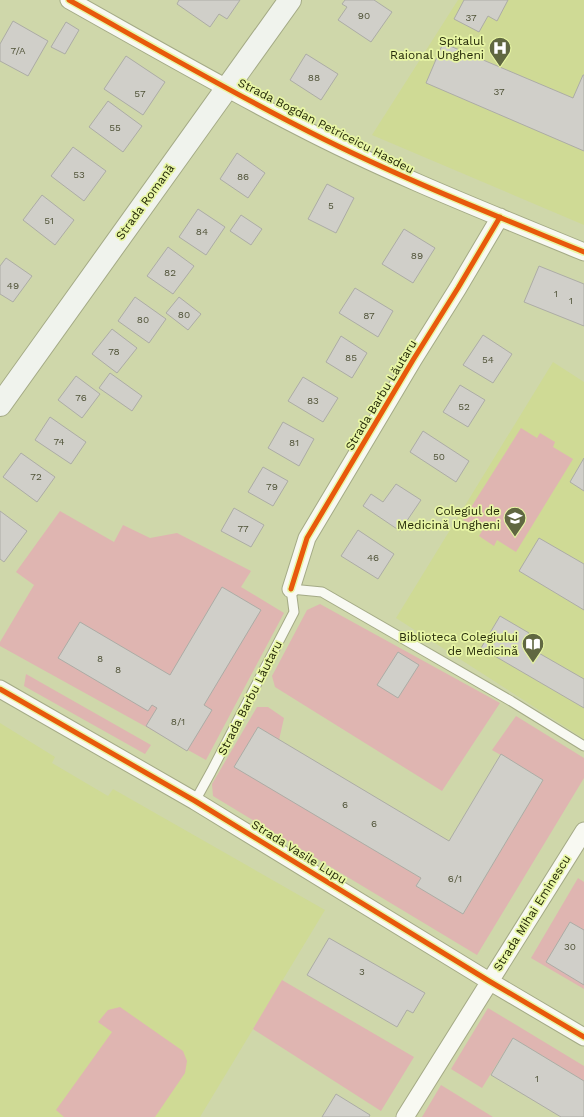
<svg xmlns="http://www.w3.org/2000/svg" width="584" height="1117" viewBox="0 0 584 1117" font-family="'Work Sans',sans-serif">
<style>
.built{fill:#cfda95}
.green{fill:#dfb5b1}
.building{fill:#d0cfc9;stroke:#acaca5}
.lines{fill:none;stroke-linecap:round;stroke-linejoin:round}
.service-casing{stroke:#a4aa86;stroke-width:11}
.minor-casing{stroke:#a4aa86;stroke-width:19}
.secondary-casing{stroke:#a4aa86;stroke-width:24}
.service{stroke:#f8f9f2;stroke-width:9}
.minor{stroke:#f8f9f2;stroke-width:17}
.secondary{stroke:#f0f3ed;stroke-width:22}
.cycleway-casing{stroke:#e8f6a5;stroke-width:8}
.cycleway{stroke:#e8590c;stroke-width:5}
.labels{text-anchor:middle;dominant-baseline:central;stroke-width:3.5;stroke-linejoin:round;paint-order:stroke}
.number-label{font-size:10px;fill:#505338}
.poi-label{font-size:12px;fill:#252a08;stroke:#e8f6a5;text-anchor:end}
.street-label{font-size:12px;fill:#252a08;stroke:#e8f6a5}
</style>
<rect width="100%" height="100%" fill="#cfd7aa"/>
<!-- built -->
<path class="built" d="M458,0H584V225L372,135Z
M553,362L584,382V739L396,618Z
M0,723L55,757L52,763L108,796L113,789L325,910L200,1117H0Z"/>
<!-- green -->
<path class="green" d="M521,428L537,438L540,433L555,442L553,447L573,459L516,552L497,540L494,546L479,536L482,531L463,520Z
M60,511L114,542L123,525L150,538L177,533L251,571L241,587L284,613L206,760L0,646V642L34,585L16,572Z
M320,604L500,703L442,791L275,687L272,676L307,610Z
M26,674L151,745L145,754L24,686Z
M257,707H268L284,718L279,740L258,727L235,766L421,878L417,886L463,914L543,780L492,750L516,716L584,758V778L477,955L213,796L212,784Z
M578,878L584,882V989L531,958Z
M282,980L414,1057L381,1111L253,1029Z
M120,1007L183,1051L187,1061L185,1073L155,1117H64L56,1110L112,1032L98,1022L108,1010Z
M488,1008L584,1066V1081L513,1038L482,1088L451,1069Z
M441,1085L493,1117H422Z"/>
<!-- building -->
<path class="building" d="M179,0H240L227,19L219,14L210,27L177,4Z
M345,0H374L392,12L371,42L338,20L347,7L342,4Z
M464,0H508L497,21L488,16L479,32L454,19Z
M13,21L48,41L28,76L0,61V44Z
M66,22L79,30L65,54L51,47Z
M443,43L573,98L583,75H584V151L426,83Z
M306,54L338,74L321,100L290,80Z
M126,56L165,82L143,115L104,89Z
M108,101L142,126L123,152L89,127Z
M73,147L106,171L84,201L51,176Z
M237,153L265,173L248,198L220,179Z
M327,184L354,198L336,233L308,219Z
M42,195L74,220L55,245L23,220Z
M198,209L225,227L206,255L179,237Z
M241,215L262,229L251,245L230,231Z
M404,229L435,248L413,283L382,264Z
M168,247L194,266L173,294L147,276Z
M6,258L32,276L13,302L0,294V266Z
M539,266L584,284V326L524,302Z
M355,288L393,311L378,337L339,313Z
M135,297L166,319L149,343L118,321Z
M179,297L201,314L188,330L166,313Z
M112,329L137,348L117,373L92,354Z
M483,335L512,354L493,383L463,365Z
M341,336L367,353L352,378L326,362Z
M110,373L142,396L132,411L99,388Z
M76,376L100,394L82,418L58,400Z
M303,377L338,398L323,422L288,401Z
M460,385L485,400L468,427L443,412Z
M50,417L86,442L71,464L35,440Z
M283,422L314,439L299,466L268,448Z
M423,431L469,461L456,482L410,452Z
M21,453L55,477L37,502L3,477Z
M584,458V491L570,482Z
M263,467L288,481L273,506L248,492Z
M396,484L421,500L400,531L363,506L371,494L383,502Z
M234,508L264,525L251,547L221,531Z
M0,511L27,531L4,562L0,559Z
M358,530L394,554L378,579L341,556Z
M539,538L584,564V610L519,571Z
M222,587L261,610L204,705L212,710L187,751L146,726L157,708L152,705L148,711L58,658L80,622L170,675Z
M500,616L529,633L523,644L584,679V708L481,648Z
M398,652L419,665L398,698L377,685Z
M258,727L449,841L501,754L543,780L463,914L416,886L421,878L234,767Z
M570,922L584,930V985L546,962Z
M329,938L425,993L413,1013L407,1010L397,1027L307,975Z
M513,1038L584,1081V1117H561L491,1075Z
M336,1094L370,1115L369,1117H322Z"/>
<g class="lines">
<!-- service casing -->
<g class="service-casing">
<path id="service" d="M195,801L211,772L294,612L291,589L322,592L511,701L584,746"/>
</g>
<!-- minor casing -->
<g class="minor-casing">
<path id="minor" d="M69,0C144,42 220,86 296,125C390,174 487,212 584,252
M291,589L307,538L413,360L458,288L500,217
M0,689L195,801L489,981L584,1037
M405,1117L584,831"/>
</g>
<!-- secondary casing -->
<g class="secondary-casing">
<path id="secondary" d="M0,405L290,0"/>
</g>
<!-- service -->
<use href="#service" class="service"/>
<!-- minor -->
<use href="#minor" class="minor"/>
<!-- secondary -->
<use href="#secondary" class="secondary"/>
<!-- cycleway casing -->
<g class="cycleway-casing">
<path id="cycleway" d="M69,0C144,42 220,86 296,125C390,174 487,212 584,252
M291,589L307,538L413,360L458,288L500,217
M0,689L195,801L489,981L584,1037"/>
</g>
<!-- cycleway -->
<use href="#cycleway" class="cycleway"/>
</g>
<!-- icons -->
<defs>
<g id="hospital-pin" transform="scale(1.15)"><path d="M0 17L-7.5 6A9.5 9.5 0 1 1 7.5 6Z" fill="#606741" stroke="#e8f6a5"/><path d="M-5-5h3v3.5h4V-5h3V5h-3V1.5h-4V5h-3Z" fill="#fff"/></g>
<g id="university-pin" transform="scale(1.15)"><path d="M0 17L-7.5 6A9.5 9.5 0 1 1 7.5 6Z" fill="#606741" stroke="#e8f6a5"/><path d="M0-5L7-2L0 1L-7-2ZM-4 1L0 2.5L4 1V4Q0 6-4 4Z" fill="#fff"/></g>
<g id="library-pin" transform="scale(1.15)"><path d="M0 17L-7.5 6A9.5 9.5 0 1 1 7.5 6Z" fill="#606741" stroke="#e8f6a5"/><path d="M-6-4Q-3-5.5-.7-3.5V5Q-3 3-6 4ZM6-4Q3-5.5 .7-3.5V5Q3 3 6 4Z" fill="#fff"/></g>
</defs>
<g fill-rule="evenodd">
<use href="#hospital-pin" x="500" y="48"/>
<use href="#university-pin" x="515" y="518"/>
<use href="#library-pin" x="533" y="644"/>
</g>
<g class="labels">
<!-- number labels -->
<g class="number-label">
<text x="364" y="15">90</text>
<text x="471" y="17">37</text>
<text x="18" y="50">7/A</text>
<text x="314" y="77">88</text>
<text x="499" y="91">37</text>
<text x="140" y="93">57</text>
<text x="115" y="127">55</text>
<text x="79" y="174">53</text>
<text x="243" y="176">86</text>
<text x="331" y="205">5</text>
<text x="49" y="220">51</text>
<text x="202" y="231">84</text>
<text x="417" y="255">89</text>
<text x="170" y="272">82</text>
<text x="13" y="285">49</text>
<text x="556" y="293">1</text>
<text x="571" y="300">1</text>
<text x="184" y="314">80</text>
<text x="369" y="315">87</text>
<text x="143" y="319">80</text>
<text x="114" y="351">78</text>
<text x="351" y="357">85</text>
<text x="488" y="359">54</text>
<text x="81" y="397">76</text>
<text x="313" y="400">83</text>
<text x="464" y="406">52</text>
<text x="59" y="441">74</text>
<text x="294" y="442">81</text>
<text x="439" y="456">50</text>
<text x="36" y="476">72</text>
<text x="272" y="486">79</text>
<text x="243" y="528">77</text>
<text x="373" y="557">46</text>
<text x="100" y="658">8</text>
<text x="118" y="669">8</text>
<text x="178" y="721">8/1</text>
<text x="345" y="804">6</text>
<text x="374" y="823">6</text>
<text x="455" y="878">6/1</text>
<text x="570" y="946">30</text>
<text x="362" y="971">3</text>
<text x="537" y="1078">1</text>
</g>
<!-- poi labels -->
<g class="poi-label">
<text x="484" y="41">Spitalul<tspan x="484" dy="14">Raional Ungheni</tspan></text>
<text x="500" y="511">Colegiul de<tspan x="500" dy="14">Medicină Ungheni</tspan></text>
<text x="518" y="637">Biblioteca Colegiului<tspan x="518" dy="14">de Medicină</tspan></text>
</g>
<!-- street labels -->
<g class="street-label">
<text transform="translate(326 126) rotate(27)">Strada Bogdan Petriceicu Hasdeu</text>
<text transform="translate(145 202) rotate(-54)">Strada Romană</text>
<text transform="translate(381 395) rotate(-59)">Strada Barbu Lăutaru</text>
<text transform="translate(250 698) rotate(-63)">Strada Barbu Lăutaru</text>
<text transform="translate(299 852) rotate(32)">Strada Vasile Lupu</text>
<text transform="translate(532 913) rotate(-58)">Strada Mihai Eminescu</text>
</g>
</g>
</svg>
